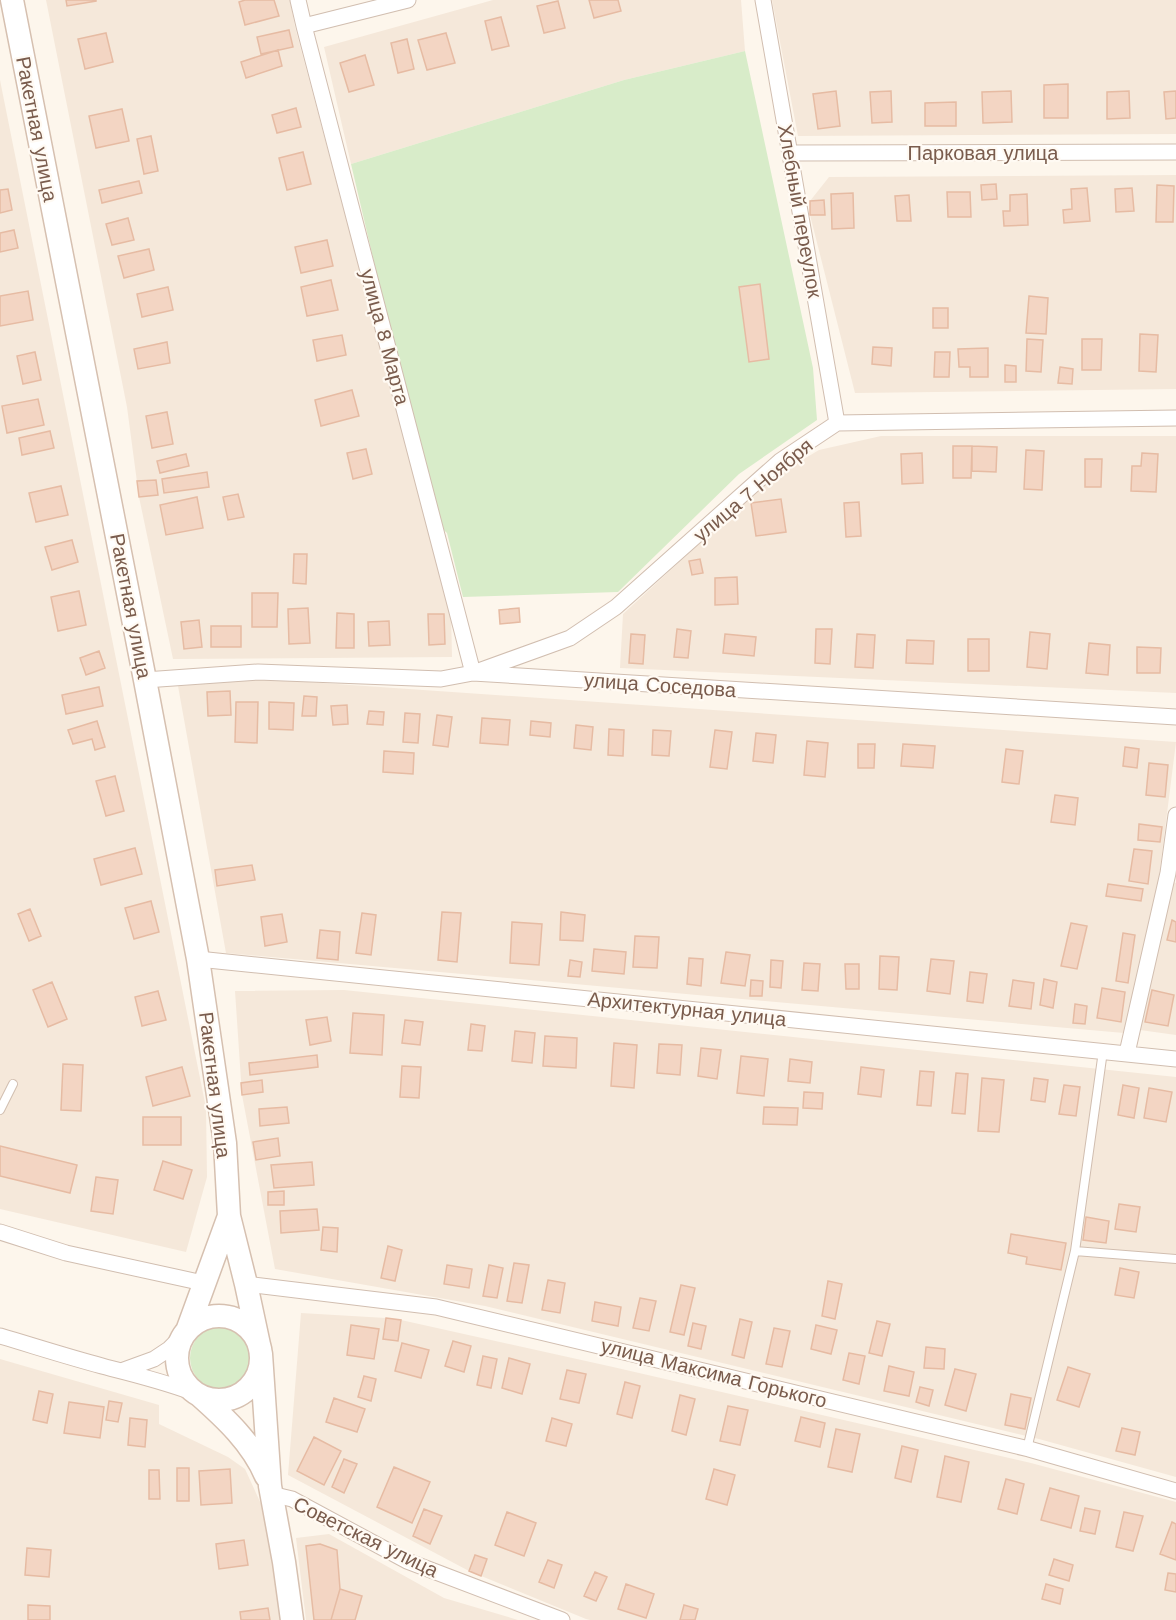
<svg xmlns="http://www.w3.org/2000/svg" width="1176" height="1620" viewBox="0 0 1176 1620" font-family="'Work Sans',sans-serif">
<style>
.residential{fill:#f5e8da}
.green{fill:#d8ecc9}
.building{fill:#f3d5c3;stroke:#e6bba3;stroke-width:1.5}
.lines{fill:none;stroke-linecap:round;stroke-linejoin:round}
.lane-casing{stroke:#d1beb0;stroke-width:10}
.street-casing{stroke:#d1beb0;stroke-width:17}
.secondary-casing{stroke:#d6c0b0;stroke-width:25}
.lane{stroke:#fff;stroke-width:8}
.street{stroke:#fff;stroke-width:15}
.secondary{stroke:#fff;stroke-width:22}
.labels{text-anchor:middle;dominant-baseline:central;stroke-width:4.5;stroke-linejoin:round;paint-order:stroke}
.street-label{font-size:20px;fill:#7a5c4d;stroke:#fffaf3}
</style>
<rect width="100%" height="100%" fill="#fdf6ec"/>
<!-- residential -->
<path class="residential" d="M46,0H290L295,27L451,612L452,657L173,659L139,497L127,407Z
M493,0H741L745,51L624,80L351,164L324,47Z
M772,0H1176V134L798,136Z
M0,80L206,1108L207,1177L186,1252L0,1209Z
M1176,175V389L855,393L810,215V201L829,177Z
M881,436H1176V693L620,668L623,614L767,481L819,450Z
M264,679L1176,742L1159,877L1124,1033L226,953L178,686Z
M1173,882L1176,883V1035L1140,1030Z
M344,990L1176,1077V1477L1039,1439L485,1306L275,1269L242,1095L235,991Z
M301,1313L386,1318L401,1320L613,1367L1031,1463L1176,1502V1620H590L586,1619L469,1571L288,1475Z
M0,1359L159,1405V1424L228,1457L245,1469L261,1504L274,1568L282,1620H0Z
M329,1534L444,1598L518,1620H306L296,1538Z"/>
<!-- green -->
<path class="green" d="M745,51L813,368L817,420L739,474L618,592L463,597L447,533L435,522L351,164L624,80Z
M190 1358a32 32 0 1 1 64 0a32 32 0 1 1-64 0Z"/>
<!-- building -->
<path class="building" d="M66,0H96V1L67,6Z
M245,0H274L279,16L245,25L239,2Z
M589,0H618L621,11L594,18Z
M558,1L565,28L544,33L537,6Z
M501,17L509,46L492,50L485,21Z
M289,30L293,47L261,54L257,37Z
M106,33L113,62L85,69L78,39Z
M446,33L455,63L427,70L418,40Z
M407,39L414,69L398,73L391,43Z
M278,50L282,66L246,78L241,62Z
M365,55L374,85L349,92L340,63Z
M1068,84V118H1044V85Z
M836,91L840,126L818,129L813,94Z
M891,91L892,122L872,123L870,92Z
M1011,91L1012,122L983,123L982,92Z
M1129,91L1130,118L1107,119V92Z
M1176,91V118L1166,119L1164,92Z
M956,102V126H925V103Z
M296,108L301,127L277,133L272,115Z
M122,109L129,141L96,148L89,116Z
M151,136L158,171L144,174L137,139Z
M303,152L311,184L287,190L279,158Z
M139,181L142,193L102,203L99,190Z
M996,184L997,199L982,200L981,185Z
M1157,185L1174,186L1173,222H1156Z
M1087,188L1090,221L1064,223L1063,210L1072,209L1071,189Z
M1132,188L1134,211L1116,212L1115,189Z
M8,189L12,210L0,213V190Z
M947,192H970L971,217H948Z
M853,193L854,228L832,229L831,194Z
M1027,194L1028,225L1004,226L1003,211H1010V195Z
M909,195L911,221H897L895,196Z
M824,200L825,215H810V201Z
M128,218L134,240L112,245L106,224Z
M14,230L18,248L0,252V233Z
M327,240L333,266L301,273L295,247Z
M149,249L154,270L124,278L118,256Z
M331,280L338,310L307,316L301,287Z
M760,284L769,359L749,362L739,287Z
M168,287L173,310L142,317L137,294Z
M28,291L33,320L0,326V296Z
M1029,296L1048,298L1046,334L1026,333Z
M933,308H948V328H933Z
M1140,334L1158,335L1156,372L1139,371Z
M342,335L346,355L317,361L313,340Z
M1027,339L1043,340L1041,372L1026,371Z
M1082,339H1102L1101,370H1082Z
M167,342L170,363L138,369L134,349Z
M873,347L892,348L891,366L872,364Z
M988,348V377H970V367H959L958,349Z
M35,352L41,380L23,384L17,356Z
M935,352H950L949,377H934Z
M1005,365L1016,366V382H1005Z
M1060,367L1073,369L1072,384L1058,383Z
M352,390L359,416L321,426L315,400Z
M38,399L44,425L7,433L2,406Z
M167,412L173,444L152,448L146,416Z
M50,431L54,448L22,455L19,438Z
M953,446H972L971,478H953Z
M972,446L997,447L996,472L972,471Z
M366,449L372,474L353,479L347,453Z
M1026,450L1044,451L1042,490L1024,489Z
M922,453L923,483L902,484L901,454Z
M1142,453L1158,454L1156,492L1131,491L1132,466H1141Z
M186,454L189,466L160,473L157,461Z
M1085,459H1102L1101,487H1085Z
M207,472L209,487L164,493L162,479Z
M156,480L158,495L139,497L137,481Z
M61,486L68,515L36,522L29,493Z
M238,494L244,517L228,520L223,497Z
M197,497L203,528L166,535L160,505Z
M781,499L786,532L756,536L751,503Z
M859,502L861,536L846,537L844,503Z
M72,540L78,562L52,570L45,547Z
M294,554H307L306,584L293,583Z
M700,559L703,573L692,575L689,561Z
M737,577L738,604L715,605V578Z
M79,591L86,625L58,631L51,597Z
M252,593H278L277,627H252Z
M308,608L310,643L289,644L288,609Z
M519,608L520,622L500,624L499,610Z
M337,613L354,614V648H336Z
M428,614H444L445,644L429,645Z
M199,620L202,647L184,649L181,622Z
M389,621L390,645L369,646L368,622Z
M211,626H241V647H211Z
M677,629L691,631L688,658L674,657Z
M816,629H832L830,664L815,663Z
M1030,632L1050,634L1047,669L1027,667Z
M631,634L645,635L643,664L629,663Z
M725,634L756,637L754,656L723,653Z
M857,634L875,635L873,668L855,667Z
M968,639H989V671H968Z
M907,640L934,641L933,664L906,663Z
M1089,643L1110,645L1108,675L1086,673Z
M1137,647L1161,648L1160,673H1137Z
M99,651L105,668L86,675L80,658Z
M99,687L103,706L66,714L62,695Z
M230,691L231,715L208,716L207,692Z
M304,696L317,697L316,716H302Z
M236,702H258L257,743L235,742Z
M269,702L294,703L293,730L269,729Z
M347,705L348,724L333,725L331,706Z
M369,711L384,712L383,725L367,724Z
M405,713L420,714L418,743L403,742Z
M437,715L452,717L448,747L433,745Z
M482,718L510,720L508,745L480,743Z
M97,721L105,747L95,750L92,739L73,744L68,730Z
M531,721L551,723L550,737L530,735Z
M576,725L593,727L591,750L574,748Z
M609,729L624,730L623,756L608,755Z
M653,730L671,731L669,756L652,755Z
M715,730L732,732L727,769L710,767Z
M756,733L776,735L773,763L753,761Z
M807,741L828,743L825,777L804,775Z
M858,744H875L874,768H858Z
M903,744L935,746L933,768L901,766Z
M1125,747L1139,749L1137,768L1123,766Z
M1006,749L1023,751L1019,784L1002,782Z
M384,751L414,753L413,774L383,772Z
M1149,763L1168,765L1165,797L1146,795Z
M115,776L124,811L106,816L96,781Z
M1055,795L1078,798L1075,825L1051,822Z
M1139,824L1162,827L1160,842L1138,840Z
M135,848L142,874L101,885L94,859Z
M1134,849L1152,851L1148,884L1129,881Z
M252,865L255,880L217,886L215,870Z
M1108,884L1143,889L1141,901L1106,896Z
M151,901L159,932L134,939L125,908Z
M30,909L41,936L29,941L18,914Z
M442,912L461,913L457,962L438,960Z
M561,912L585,915L583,941L560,940Z
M362,913L376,915L371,955L356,953Z
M282,914L287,942L265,946L261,917Z
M1172,920L1176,922V942L1167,940Z
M512,922L542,924L539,965L510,963Z
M1071,923L1087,926L1077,969L1061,966Z
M320,930L340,932L338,960L317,958Z
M1123,933L1135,935L1128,983L1116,981Z
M635,936L659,937L657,968L633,967Z
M594,949L626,952L624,974L592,971Z
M726,952L750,955L745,986L721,983Z
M880,956L899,957L897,990L879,989Z
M689,958L703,959L701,986L687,984Z
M931,959L954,961L950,994L927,991Z
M570,960L582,962L580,977L568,976Z
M771,960L783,961L781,988L770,987Z
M804,963L820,964L818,991L802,990Z
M845,964H859V989H846Z
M970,972L987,974L983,1003L967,1001Z
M1044,979L1057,982L1053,1008L1040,1005Z
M751,980L763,981L762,996H750Z
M1013,980L1034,983L1031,1009L1009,1006Z
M52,982L67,1019L48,1027L33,990Z
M1102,988L1125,992L1121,1022L1097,1018Z
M1152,990L1174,995L1168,1026L1145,1022Z
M158,991L166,1020L142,1026L135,997Z
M1075,1004L1087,1006L1085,1024L1073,1023Z
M353,1013L384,1015L382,1055L350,1053Z
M327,1017L331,1041L310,1045L306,1020Z
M405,1020L423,1022L420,1045L402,1043Z
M471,1024L485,1026L482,1051L468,1050Z
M515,1031L535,1033L532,1063L512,1061Z
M545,1036L577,1038L576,1068L543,1066Z
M614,1043L637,1045L634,1088L611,1086Z
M659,1044L682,1045L680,1075L657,1073Z
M701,1048L721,1050L717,1079L698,1076Z
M317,1055L318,1067L250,1075L249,1063Z
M741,1056L768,1059L764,1096L737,1093Z
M790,1059L812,1062L810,1083L788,1081Z
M63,1064L83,1065L81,1111L61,1110Z
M402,1066L421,1067L419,1098L400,1097Z
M182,1067L190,1096L153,1106L146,1077Z
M861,1067L884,1070L881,1097L858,1094Z
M920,1071L934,1072L931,1106L917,1105Z
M956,1073L968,1074L965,1114L952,1113Z
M982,1078L1004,1080L999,1132L978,1131Z
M1034,1078L1048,1080L1045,1102L1031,1100Z
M262,1080L263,1092L242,1095L241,1083Z
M1064,1085L1080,1087L1076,1116L1059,1114Z
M1123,1085L1139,1088L1134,1118L1118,1115Z
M1149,1088L1172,1092L1166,1122L1144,1118Z
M804,1092L823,1093L822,1109L803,1108Z
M287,1107L289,1123L260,1126L259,1109Z
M764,1107L798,1108L797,1125L763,1124Z
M143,1117H181V1145H143Z
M278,1138L280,1156L256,1160L253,1142Z
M0,1146L77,1165L70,1193L0,1176Z
M163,1161L192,1170L183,1199L154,1190Z
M312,1162L314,1185L274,1188L271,1165Z
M96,1177L118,1180L113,1214L91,1211Z
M284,1191V1205H268V1192Z
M1119,1204L1140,1207L1136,1232L1115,1229Z
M317,1209L319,1230L281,1233L280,1211Z
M1086,1217L1109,1221L1106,1243L1083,1240Z
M323,1227L338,1228L337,1252L321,1250Z
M1011,1234L1066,1243L1061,1270L1026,1264L1027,1257L1008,1253Z
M388,1246L402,1250L395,1281L381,1278Z
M514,1263L529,1265L522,1303L507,1301Z
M447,1265L472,1269L469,1288L444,1284Z
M489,1265L503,1268L497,1298L483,1296Z
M1120,1268L1139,1272L1134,1298L1115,1295Z
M548,1280L565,1283L560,1313L542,1310Z
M828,1281L842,1284L835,1319L822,1316Z
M681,1285L695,1288L684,1335L670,1332Z
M640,1298L656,1301L649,1331L633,1328Z
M595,1302L621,1307L618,1326L592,1321Z
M386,1318L401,1320L398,1341L383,1339Z
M740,1319L752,1322L744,1358L732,1355Z
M877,1321L890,1324L882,1356L869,1353Z
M693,1323L706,1326L701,1349L688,1346Z
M351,1325L379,1329L374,1359L347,1355Z
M816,1325L837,1330L831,1354L811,1349Z
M774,1328L790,1331L782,1367L766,1364Z
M453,1341L471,1346L464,1372L445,1366Z
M402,1343L429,1350L421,1378L395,1371Z
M926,1347L945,1349L944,1369L924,1368Z
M849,1353L865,1356L859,1384L843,1380Z
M483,1356L497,1359L491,1388L477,1385Z
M509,1358L530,1364L522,1394L502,1388Z
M889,1366L914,1372L909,1396L884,1391Z
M1068,1367L1090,1374L1079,1407L1057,1400Z
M955,1369L976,1374L966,1411L945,1405Z
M567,1370L586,1374L579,1403L560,1399Z
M364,1376L376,1379L371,1401L358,1397Z
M625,1382L640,1386L632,1418L617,1414Z
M920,1387L933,1390L929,1406L916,1402Z
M39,1391L53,1394L47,1423L33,1420Z
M1011,1394L1031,1398L1025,1429L1005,1425Z
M680,1395L695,1399L686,1435L672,1431Z
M334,1398L365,1409L357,1432L326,1422Z
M109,1401L122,1403L118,1422L106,1420Z
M69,1402L104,1407L100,1438L64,1433Z
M728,1406L748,1410L740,1445L720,1441Z
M801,1417L825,1423L820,1447L795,1441Z
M130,1418L147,1420L145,1447L128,1445Z
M552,1418L572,1424L566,1446L546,1441Z
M1122,1428L1140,1432L1135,1455L1116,1451Z
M836,1429L860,1434L852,1472L828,1467Z
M314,1437L341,1451L324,1485L297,1471Z
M902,1446L918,1450L911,1482L895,1478Z
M945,1456L969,1462L961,1502L937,1497Z
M344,1459L357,1464L344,1493L332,1487Z
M394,1467L430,1482L412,1523L377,1507Z
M177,1468H189V1501H177Z
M230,1469L232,1503L201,1505L199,1471Z
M714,1469L735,1475L727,1505L706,1499Z
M149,1470H159L160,1499H149Z
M1006,1479L1024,1484L1017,1514L998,1509Z
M1050,1488L1079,1496L1071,1528L1041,1520Z
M1085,1508L1100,1511L1095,1534L1080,1531Z
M424,1509L442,1516L430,1544L413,1536Z
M507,1512L536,1523L524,1556L495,1545Z
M1124,1512L1143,1516L1133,1551L1116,1547Z
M1172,1522L1176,1524V1560L1160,1554Z
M244,1540L248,1565L219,1569L216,1544Z
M320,1544L337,1550L340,1589L331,1620H314L306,1546Z
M27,1548L51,1550L49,1577L25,1575Z
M475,1555L487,1559L481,1576L469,1571Z
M1054,1559L1073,1565L1069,1581L1049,1575Z
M548,1560L562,1565L554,1588L539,1582Z
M595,1572L607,1577L596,1601L584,1596Z
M1168,1573L1176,1574V1592L1165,1590Z
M626,1584L654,1594L646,1618L618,1609Z
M1046,1584L1063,1589L1060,1604L1042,1599Z
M340,1589L362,1596L355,1620H331Z
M28,1605L50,1606V1620H28Z
M684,1605L698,1609L695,1620H680Z
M268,1608L270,1620H241L240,1612Z"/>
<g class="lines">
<!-- lane casing -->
<g class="lane-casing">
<path id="lane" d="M0,1110L13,1084
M1075,1251L1176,1259
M1027,1449L1075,1251L1103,1051"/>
</g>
<!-- street casing -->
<g class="street-casing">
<path id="street" d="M298,0L304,26L473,673L570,638L616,607L780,461L837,423L1176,418
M763,0L837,423
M304,26L408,0
M790,153L1176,152
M145,680L258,672L441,679L473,673L1176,717
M198,959L1176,1059
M1127,1053L1168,873L1176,815
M0,1232L66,1253L203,1283
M246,1284L436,1307L1029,1449L1176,1491
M0,1336C34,1346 68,1357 102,1366C135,1375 167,1382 199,1395
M121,1371L154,1359L169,1349L187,1331
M271,1494L292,1499L407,1561L562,1620"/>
</g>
<!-- secondary casing -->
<g class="secondary-casing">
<path id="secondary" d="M12,0L145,680L198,959L225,1143L229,1216L246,1284L261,1354L270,1486L284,1562L292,1620
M177 1358a42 42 0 1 1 84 0a42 42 0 1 1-84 0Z
M187,1331L229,1216
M199,1395C225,1418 252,1443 266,1476"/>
</g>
<!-- lane -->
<use href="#lane" class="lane"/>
<!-- street -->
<use href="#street" class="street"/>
<!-- secondary -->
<use href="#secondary" class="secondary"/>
</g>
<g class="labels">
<!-- street labels -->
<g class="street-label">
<text transform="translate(37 129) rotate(79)">Ракетная улица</text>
<text x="983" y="153">Парковая улица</text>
<text transform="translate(800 211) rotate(80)">Хлебный переулок</text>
<text transform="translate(385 337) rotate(75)">улица 8 Марта</text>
<text transform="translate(753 490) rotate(-40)">улица 7 Ноября</text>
<text transform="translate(131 606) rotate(79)">Ракетная улица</text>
<text transform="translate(660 685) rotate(4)">улица Соседова</text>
<text transform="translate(687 1009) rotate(6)">Архитектурная улица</text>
<text transform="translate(215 1085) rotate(83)">Ракетная улица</text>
<text transform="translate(714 1373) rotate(14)">улица Максима Горького</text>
<text transform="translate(366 1537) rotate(26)">Советская улица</text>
</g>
</g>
</svg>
